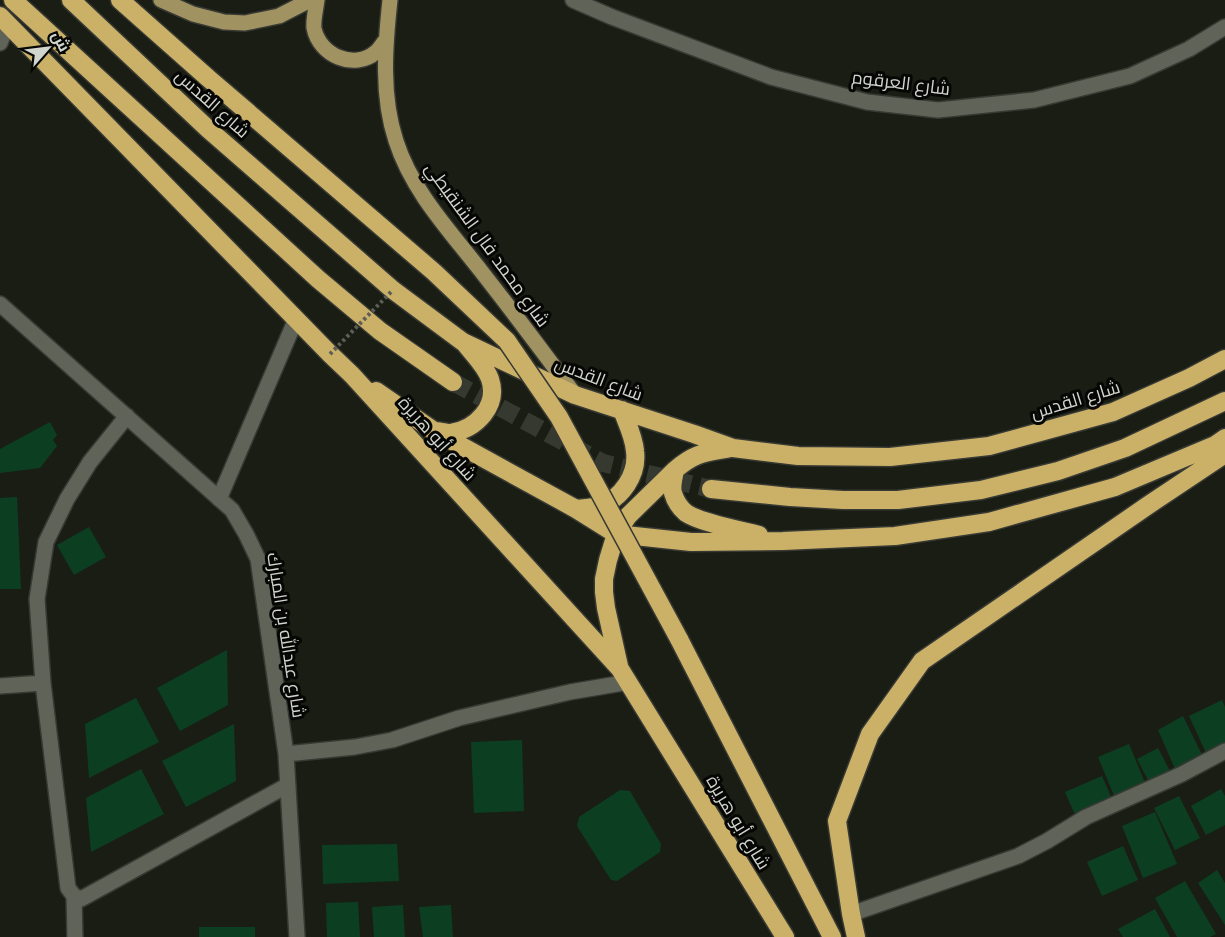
<svg xmlns="http://www.w3.org/2000/svg" width="1225" height="937" viewBox="0 0 1225 937" font-family="'Noto Sans',Cairo,sans-serif">
<style>
.building{fill:#0c3f22}
.lines{fill:none;stroke-linecap:round;stroke-linejoin:round}
.highway-tunnel{stroke:#363930;stroke-width:18;stroke-dasharray:18 9;stroke-linecap:butt}
.minor-casing{stroke:#373933;stroke-width:18}
.major-casing{stroke:#373933;stroke-width:18}
.highway-casing{stroke:#373933;stroke-width:21}
.minor{stroke:#606458;stroke-width:15}
.major{stroke:#a09261;stroke-width:15}
.highway{stroke:#cbb067;stroke-width:18}
.highway-bridge-casing{stroke:#373933;stroke-width:21;stroke-linecap:butt}
.path-bridge{stroke:#5c5f56;stroke-width:4;stroke-dasharray:3 3;stroke-linecap:butt}
.highway-bridge{stroke:#cbb067;stroke-width:18}
.labels{text-anchor:middle;dominant-baseline:central;stroke-width:6;stroke-linejoin:round;paint-order:stroke}
.street-label{font-size:18px;fill:#d2d5ce;stroke:#060704}
</style>
<rect width="100%" height="100%" fill="#1a1d14"/>
<!-- building -->
<path class="building" d="M50,422L57,435L53,440L57,446L40,468L0,473V449Z
M17,497L21,589H0V498Z
M89,527L106,557L74,575L57,545Z
M227,650L228,705L180,731L157,688Z
M136,698L159,742L89,778L85,724Z
M1222,700L1225,707V746L1207,755L1189,716Z
M1183,716L1203,757L1176,771L1158,730Z
M234,724L236,781L186,807L162,761Z
M522,740L524,811L474,813L471,742Z
M1129,744L1146,785L1115,798L1098,757Z
M1158,748L1170,771L1149,782L1137,759Z
M141,769L164,814L91,852L86,798Z
M1102,776L1113,801L1076,817L1065,792Z
M1221,789L1225,796V825L1206,835L1191,806Z
M620,790L630,791L661,844L660,852L617,881L611,880L577,826L579,817Z
M1179,796L1200,838L1175,850L1154,808Z
M1155,812L1177,864L1143,878L1122,826Z
M397,844L399,881L323,884L322,845Z
M1123,846L1138,880L1102,896L1087,862Z
M1217,870L1225,883V925L1198,883Z
M1185,881L1216,934L1210,937H1177L1155,898Z
M358,902L360,937H327L326,903Z
M403,905L405,937H374L372,907Z
M451,905L453,937H423L419,907Z
M1155,909L1170,937H1123L1118,929Z
M199,927H255V937H199Z"/>
<g class="lines">
<!-- highway-tunnel -->
<path class="highway-tunnel" d="M453,382L603,463L711,489"/>
<!-- minor casing -->
<g class="minor-casing">
<path id="minor" d="M573,0L612,17L771,77L867,102L938,110L1034,100L1130,76L1189,49L1225,27
M0,43L7,25
M0,304L232,510L246,534L258,559L286,754L297,937
M127,416L90,462L67,499L46,542L37,599L43,683L68,888L74,896L81,899L288,785
M219,499L296,319
M0,686L43,683
M286,754L355,747L392,740L459,718L570,692L629,682
M74,896L75,937
M851,914L1018,856L1047,841L1086,817L1182,774L1225,751"/>
</g>
<!-- major casing -->
<g class="major-casing">
<path id="major" d="M161,0L193,14L224,22L245,23L279,16L310,0
M317,0C316,9 313,20 314,28C319,55 354,71 376,52C380,49 382,44 385,41
M390,0C385,46 381,96 396,141C412,191 449,230 481,271C513,312 544,353 575,395"/>
</g>
<!-- highway casing -->
<g class="highway-casing">
<path id="highway" d="M13,0L318,279L380,331L453,382
M71,0L208,129L393,290L463,342L575,395L694,434L733,448L798,456L890,457L989,446L1113,412L1189,378L1225,359
M120,0L208,78
M0,16L330,354L352,375L620,669L785,937
M376,391L434,431L576,509L616,534L691,542L783,541L895,536L989,522L1115,487L1215,445L1225,438
M437,431C442,432 447,433 451,433C476,429 499,406 490,379C486,367 474,355 466,345
M731,448C705,453 696,452 675,470C674,477 671,486 673,493C675,500 680,508 686,513C701,523 740,530 759,535
M711,489L790,497L843,500H898L981,490L1058,471L1125,448L1225,401
M576,509C584,508 592,508 599,506C622,499 638,474 635,451C634,437 627,423 622,410
M679,639L832,937
M619,666L606,608L604,592V579L608,560L616,534L628,516L675,470
M856,937L851,914L837,821L870,734L922,661L1147,506L1225,454"/>
</g>
<!-- minor -->
<use href="#minor" class="minor"/>
<!-- major -->
<use href="#major" class="major"/>
<!-- highway -->
<use href="#highway" class="highway"/>
<!-- highway-bridge casing -->
<g class="highway-bridge-casing">
<path id="highway-bridge" d="M208,78L434,272L507,341L559,417L679,639"/>
</g>
<!-- path-bridge -->
<path class="path-bridge" d="M330,354L393,290"/>
<!-- highway-bridge -->
<use href="#highway-bridge" class="highway-bridge"/>
</g>
<g class="labels">
<!-- street labels -->
<g class="street-label">
<text transform="translate(901 82) rotate(7)">شارع العرقوم</text>
<text transform="translate(213 103) rotate(42)">شارع القدس</text>
<text transform="translate(488 244) rotate(54)">شارع محمد فال الشنقيطي</text>
<text transform="translate(599 378) rotate(21)">شارع القدس</text>
<text transform="translate(1075 399) rotate(-17)">شارع القدس</text>
<text transform="translate(438 438) rotate(48)">شارع أبو هريرة</text>
<text transform="translate(287 635) rotate(81)">شارع عبدالله بن المبارك</text>
<text transform="translate(739 822) rotate(59)">شارع أبو هريرة</text>
</g>
</g>
<!-- north arrow -->
<g transform="translate(48 48) rotate(62)" stroke="#060704" stroke-width="4.5" paint-order="stroke">
<path d="M0-4.5L10 22L0 15L-10 22Z" fill="#d2d5ce"/>
<text y="-9" font-size="16" font-weight="bold" text-anchor="middle" fill="#d2d5ce">ش</text>
</g>
</svg>
